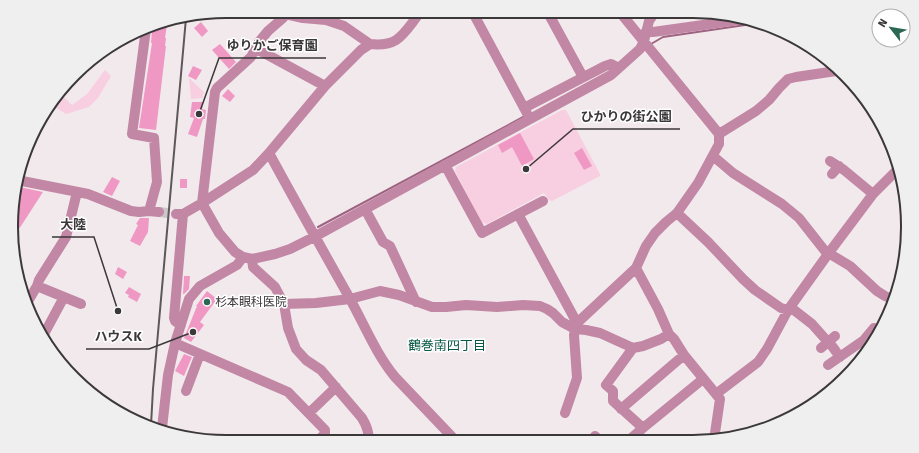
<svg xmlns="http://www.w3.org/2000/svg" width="919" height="453" viewBox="0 0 919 453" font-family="'Fira Sans','Noto Sans JP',sans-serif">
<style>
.green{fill:#f8cee1}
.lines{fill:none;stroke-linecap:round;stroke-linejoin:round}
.stream{stroke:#9e6381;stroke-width:2}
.building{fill:#f098c4}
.minor-tunnel{stroke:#cdc6c9;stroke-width:10;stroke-dasharray:10 5;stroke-linecap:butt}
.minor{stroke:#c287a4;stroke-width:10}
.rail{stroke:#5c585a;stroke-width:2}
.poi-dot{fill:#2a6853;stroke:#fff;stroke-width:1.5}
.labels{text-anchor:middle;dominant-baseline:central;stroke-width:3;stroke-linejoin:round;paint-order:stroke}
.poi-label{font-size:12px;fill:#3b3839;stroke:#fff;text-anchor:start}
.neighbourhood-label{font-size:13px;fill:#085944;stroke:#fff}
.rim{fill:none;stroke:#3b3839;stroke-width:2}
.leader{fill:none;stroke:#3b3839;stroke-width:1.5}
.callout-dot{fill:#3b3839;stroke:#fff;stroke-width:1.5}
.callout-label{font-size:13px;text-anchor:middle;font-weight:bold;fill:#3b3839;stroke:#fff;stroke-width:3;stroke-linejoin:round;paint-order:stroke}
</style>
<rect width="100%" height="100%" fill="#f2e9ed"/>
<!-- green -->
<path class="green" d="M105,70L111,76L98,98L89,107L66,114L50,104L60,93L72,105L87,94Z
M189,78L205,93L203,94V98L191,99Z
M562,110H566L600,174V176L552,201L549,200L544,193L487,224L481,222L455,171L456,167Z"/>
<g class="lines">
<!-- stream -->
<path class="stream" d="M651,44L663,37L752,24
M318,227L525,116"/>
</g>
<!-- building -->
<path class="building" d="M166,21L165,25H167L165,38H166L165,46H166L156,130L139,128L152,43H151L152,30L151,26L157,23Z
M201,22L208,31L202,37L194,28Z
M220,44L236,62L229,69L212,50Z
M193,66L202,70L196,80L188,76Z
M228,89L235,96L230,102L222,96Z
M192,102H203L202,109L206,110L205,119H203L197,137L188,134L194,118L190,117Z
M520,133L534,159L522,166L512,147L502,153L498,145Z
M582,148L592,166L584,170L574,153Z
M112,177L120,181L112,196L103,192Z
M180,179H187V188H180Z
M15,186L43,192L21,226L13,237Z
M140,218H149L148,232L140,246L130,241L138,225L136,224Z
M118,267L127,272L123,279L115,274Z
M184,276H190L189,289L184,294H183Z
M129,287L141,294L137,302L128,297L129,295L125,293Z
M207,291L217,299L200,322L204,325L191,342L184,338L197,306H196Z
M184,354L192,357L184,376L175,371Z"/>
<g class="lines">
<!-- minor-tunnel -->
<path class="minor-tunnel" d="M159,212L176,214"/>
<!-- minor -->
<path class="minor" d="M285,11V14L283,18L268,31L259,42L251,57L217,88L215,92L202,203L219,233L235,252L243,257L252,259L275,254L290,249L314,237L530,119L611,75L640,49L644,41L649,21L656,11
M472,11L530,119
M547,11L583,77
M619,11L719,134V144L698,183L677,213L666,222L655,233L646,246L636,268L658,309L669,334L674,339L684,355L720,399L714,440
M285,14L303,18L326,20L344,26L370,44
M146,29L132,134L154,138L157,182L149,211
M646,31L653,32L739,20
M255,48L325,86
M524,108L605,66L611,64L619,68
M719,134L756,111L769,100L779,88L788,79L796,77L836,71
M269,153C295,201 322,249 349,297C364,324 376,354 395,377L456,441
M713,156L733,173L782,204L799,218L825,251L850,266L877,291L885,296L892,299
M830,161L844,170L873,194
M445,165L482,233L543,201
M832,174L839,166
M17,180L88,194L131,211L139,212L149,211L159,212
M365,209L383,242L390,246L416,302
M677,213L708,242L743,279L755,290L781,308L788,310H794L812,324L828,342
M176,214H183L202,203L253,170L269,153L325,86L361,50L370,44C399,47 403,34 419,14L450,11
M518,214L577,323
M252,259L253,267L275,287L284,304L288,328L296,349L306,360L321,370L362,418C367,426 369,432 369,441
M37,286L81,304
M27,303L37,286L39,280L66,237L77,192
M284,304L316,303L350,299L380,291L399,295L432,307H446L466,305L497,307L523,305L540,306L547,309L553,313L562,322L575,329L586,330L600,333L633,348L643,346L661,339L669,334
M181,325L175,321L174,318L183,214
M43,336L64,297
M175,343L288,392L325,430V434L317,441
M832,346L840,357
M633,348L606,385L613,391V401L643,428L703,379
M821,348L835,336
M828,365L864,340L874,328L879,332
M186,391L200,354
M716,394L758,362L767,349L788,310L828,254L873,194L898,169
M621,409L684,355
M309,413L336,387
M565,413L577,378L574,335L577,323L636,268
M162,428L168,375L175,343L189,299L200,286L237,265L243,257
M595,436L600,441
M629,440L643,428"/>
<!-- rail -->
<path class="rail" d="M151,425L153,389L186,18"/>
</g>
<!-- markers -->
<circle class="poi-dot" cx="207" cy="302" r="4"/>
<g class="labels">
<!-- poi labels -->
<g class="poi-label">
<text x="215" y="302">杉本眼科医院</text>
</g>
<!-- neighbourhood labels -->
<g class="neighbourhood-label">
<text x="447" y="345">鶴巻南四丁目</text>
</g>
</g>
<!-- crop -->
<path d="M0 0H919V453H0ZM226 18H693A208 208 0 0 1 901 226V227A208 208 0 0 1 693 435H226A208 208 0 0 1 18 227V226A208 208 0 0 1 226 18Z" fill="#efefef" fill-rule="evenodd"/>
<path class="rim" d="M226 18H693A208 208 0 0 1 901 226V227A208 208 0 0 1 693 435H226A208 208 0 0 1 18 227V226A208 208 0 0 1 226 18Z"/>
<!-- callouts -->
<path class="leader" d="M199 114L219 58H326M526 169L573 129H680M118 311L94 237H52M193 332L149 349H86"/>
<g class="callout-dot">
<circle cx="199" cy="114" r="4"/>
<circle cx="526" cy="169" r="4"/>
<circle cx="118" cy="311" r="4"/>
<circle cx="193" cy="332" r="4"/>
</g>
<g class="callout-label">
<text x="272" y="50">ゆりかご保育園</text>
<text x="626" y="121">ひかりの街公園</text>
<text x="73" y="229">大陸</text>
<text x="118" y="341">ハウスK</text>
</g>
<!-- north arrow -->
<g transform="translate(891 28) rotate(301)"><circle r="19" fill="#ffffff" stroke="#b1afb0"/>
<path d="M0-3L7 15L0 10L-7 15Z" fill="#2a6853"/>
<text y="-6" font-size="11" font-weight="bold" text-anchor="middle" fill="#3b3839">N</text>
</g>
</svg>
